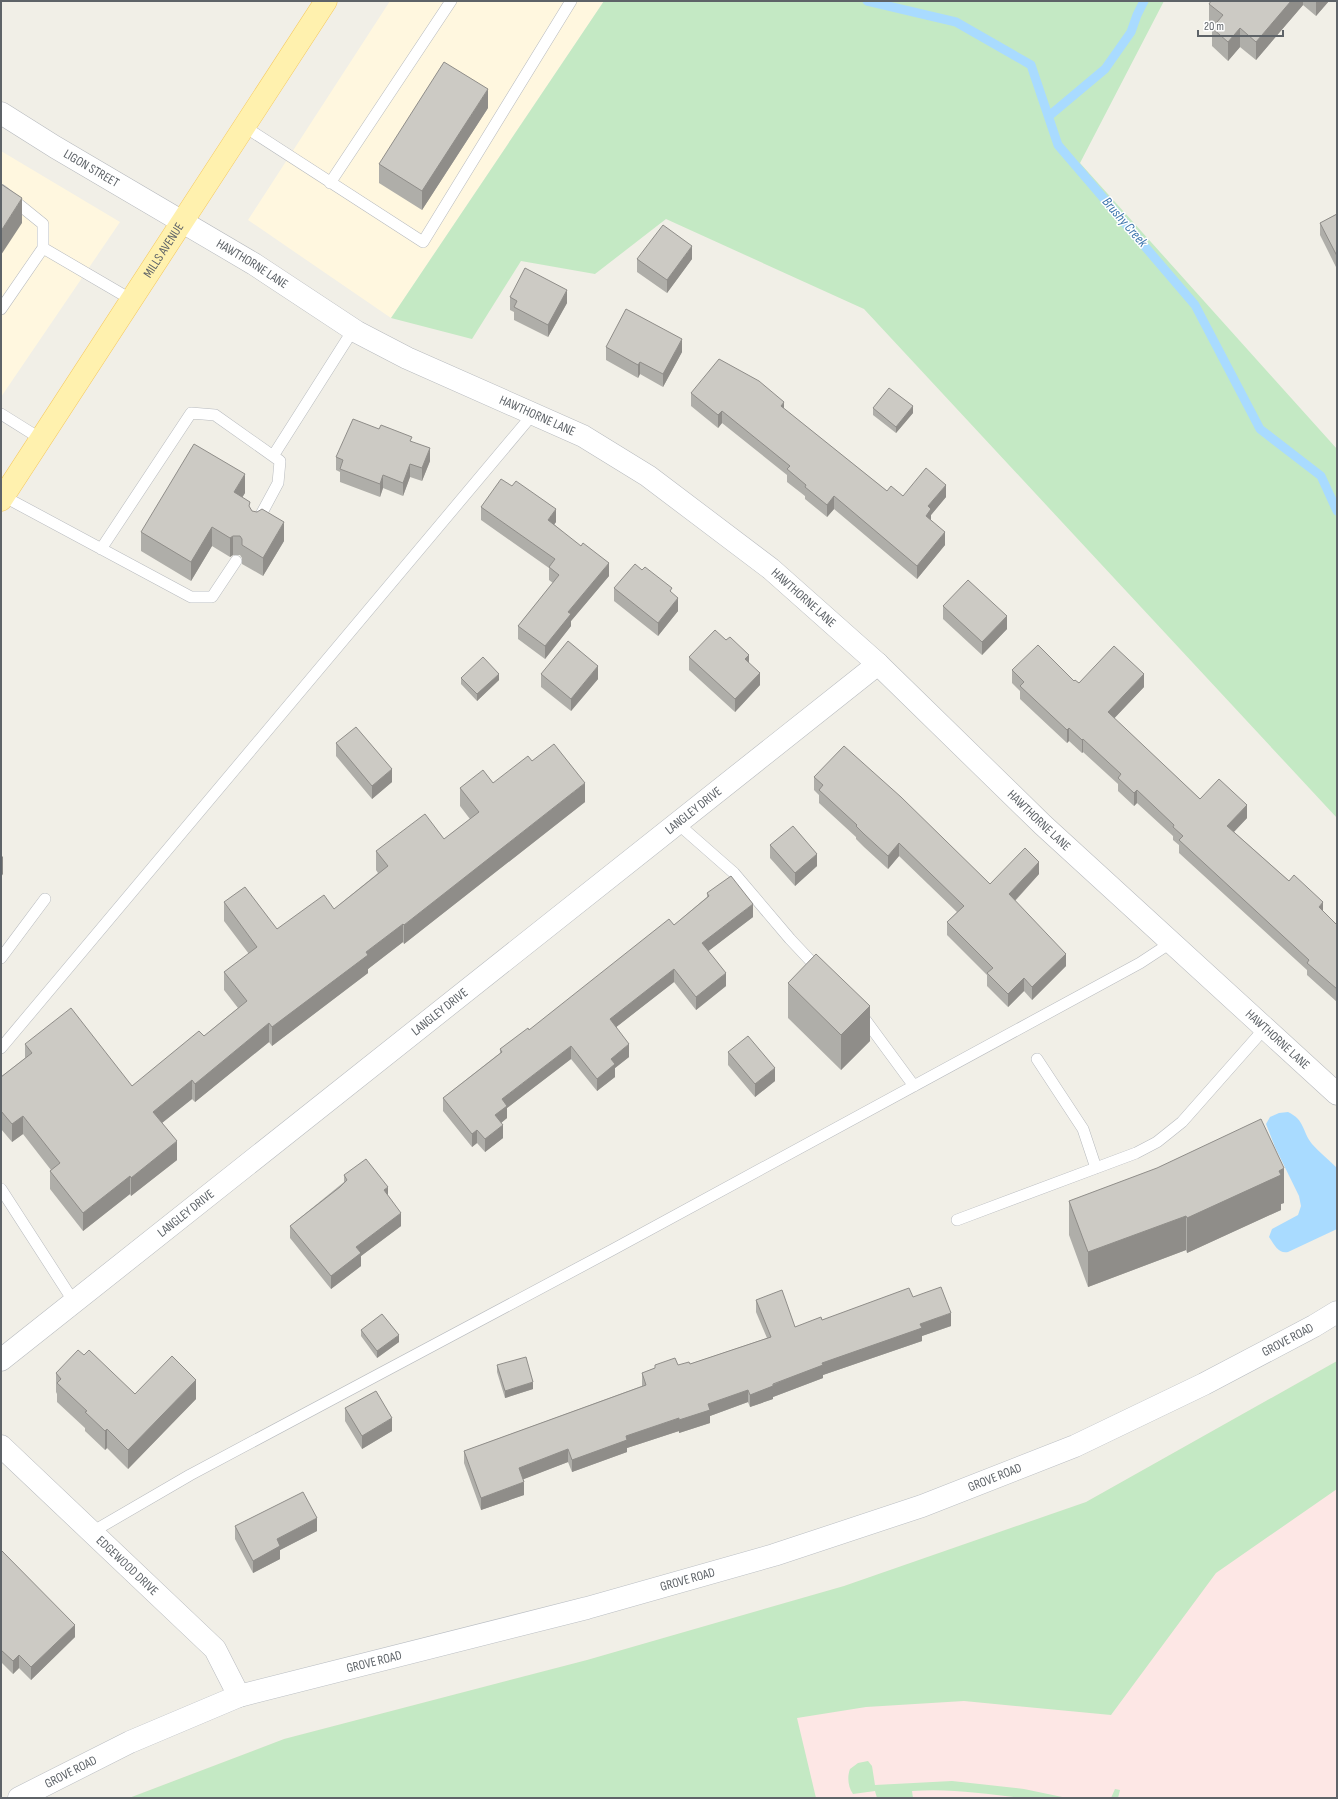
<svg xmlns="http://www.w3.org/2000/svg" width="1338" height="1799" viewBox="0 0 1338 1799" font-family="'Sofia Sans Condensed',sans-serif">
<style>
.commercial{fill:#fff7df}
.medical{fill:#fde7e5}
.green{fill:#c4e9c4}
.water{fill:#a9dbff}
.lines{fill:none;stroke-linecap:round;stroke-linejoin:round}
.stream{stroke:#a9dbff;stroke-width:9}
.service-casing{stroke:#b7babe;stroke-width:12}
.minor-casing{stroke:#b7babe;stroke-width:23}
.secondary-casing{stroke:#babec3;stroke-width:23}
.primary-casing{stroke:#f6c85b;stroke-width:23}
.service{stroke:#fff;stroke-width:11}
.minor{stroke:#fff;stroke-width:22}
.secondary{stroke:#fff;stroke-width:22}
.primary{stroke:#fff1ae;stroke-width:22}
.wall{fill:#afaea9}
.shaded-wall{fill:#8f8d89}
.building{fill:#cccac4;stroke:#8f8d89}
.labels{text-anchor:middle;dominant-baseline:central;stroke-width:3;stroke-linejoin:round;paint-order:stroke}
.street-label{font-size:13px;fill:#5e6368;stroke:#fff}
.water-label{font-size:14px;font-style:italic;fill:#3e76ad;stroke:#fff}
</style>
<rect width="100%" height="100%" fill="#f1efe7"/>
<!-- commercial -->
<path class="commercial" d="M390,1H604L391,318L248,220Z
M1,151L120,222L1,397Z"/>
<!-- medical -->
<path class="medical" d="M1337,1361V1798H129L284,1739L587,1660L844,1586L1086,1502Z"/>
<!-- green -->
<path class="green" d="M604,1H1164L1080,163L1337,449V818L864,309L666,219L595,274L521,261L472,339L391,318Z
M1337,1361V1489L1216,1573L1111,1715L964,1701L866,1707L797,1718L816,1798H129L284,1739L587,1660L844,1586L1086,1502Z
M868,1761L872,1766L875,1785L952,1781L1024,1789L1067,1798C1052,1798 1038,1799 1023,1798C986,1794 950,1788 912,1791L913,1798H877L875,1791L853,1794C848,1787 847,1777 850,1769L858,1763Z
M1115,1789L1120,1790L1118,1798H1111Z"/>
<!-- water -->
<path class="water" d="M1288,1112C1305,1120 1302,1131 1312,1144C1319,1152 1329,1160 1337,1168V1229L1288,1252C1278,1254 1274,1244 1269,1237L1272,1229L1298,1215L1301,1206L1299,1196L1275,1147L1266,1124L1270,1117L1279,1113Z"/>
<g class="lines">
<!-- stream -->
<path class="stream" d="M867,1L956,22L1031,65L1058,145L1195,305L1260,429L1321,476L1337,511
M1049,116L1105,69L1131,32L1137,15L1144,1"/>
<!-- service casing -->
<g class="service-casing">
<path id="service" d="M245,127L423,242L571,1
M330,183L451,1
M1,190L43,224V248
M1,309L43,248L132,300
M1,414L41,439
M273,456L353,330
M3,496L191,597H212L236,561
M101,549L191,413L215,415L280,461L278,483L257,522
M677,823L734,873L790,939L820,971
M1,958L45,899
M861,1014L914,1086
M1,1048L533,414
M1037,1059L1083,1129L1096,1168
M1,1189L74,1302
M957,1220L1136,1153L1157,1142L1182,1122L1265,1028
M92,1532L190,1475L612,1250L1140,963L1172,942"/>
</g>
<!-- minor casing -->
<g class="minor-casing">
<g id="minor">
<path id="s1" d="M1,113L55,147L254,264L357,332L407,358L583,436L648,476L771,569L878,664L1043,825L1337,1094"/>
<path id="s2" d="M1,1360L878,664"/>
<path id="s3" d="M1,1446L215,1649L239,1696"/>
</g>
</g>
<!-- secondary casing -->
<g class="secondary-casing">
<g id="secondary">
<path id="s4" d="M19,1798L130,1742L239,1696L587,1608L774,1555L922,1506L1075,1446L1204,1384L1314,1326L1337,1312"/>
</g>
</g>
<!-- primary casing -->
<g class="primary-casing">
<g id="primary">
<path id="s5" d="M1,500L326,1"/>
</g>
</g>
<!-- service -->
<use href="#service" class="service"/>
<!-- minor -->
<use href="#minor" class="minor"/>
<!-- secondary -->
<use href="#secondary" class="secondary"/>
<!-- primary -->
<use href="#primary" class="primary"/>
</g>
<!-- wall -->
<path class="wall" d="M1211,1H1329L1316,16L1303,5L1256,60L1240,47L1228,61L1212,46V28L1213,26L1209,22V4Z
M488,108L422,210L379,183V164Z
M1337,214V269L1320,235V223Z
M637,259H692L667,293L637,272Z
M510,297L567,303L548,337L514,320V312L510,310Z
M606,347L682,352L663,387L640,374L638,378L606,360Z
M691,393L784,409L887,491L903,496L946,497L931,515V520L945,545L917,579L834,509L827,517L805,499V496L787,482V475L722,423L718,428L691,406Z
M873,408L913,413L896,433L873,415Z
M412,442L430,461L422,481L410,477L403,496L383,488L380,497L340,482V472L336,470V457Z
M245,493L242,497L252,511L284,541L263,576L242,564V558L240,555H233L230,557L212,546L191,581L141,551V532Z
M481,507L556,522L554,524L609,576L571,621V626L545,659L518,639V626L553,583L549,580V568L481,520Z
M614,588L672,593L678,611L658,636L614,601Z
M943,606L1007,629L982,655L943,619Z
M689,657L749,663L760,685L735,712L689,670Z
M1012,670L1074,681L1079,683L1144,687L1114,718L1200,799L1247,818L1234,832L1323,911L1337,925V1002L1307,975V970L1179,853V845L1173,840V836L1137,803L1134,806L1118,791V784L1083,752L1082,753L1069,741L1067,743L1036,714L1020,699V691L1012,683Z
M541,674L598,679L571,711L541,687Z
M461,678L499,680L477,701L461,684Z
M336,743L392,782L372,799L336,756Z
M532,761L585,802L404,944L403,942L368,969V973L272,1046L269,1042L195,1102L192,1099L162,1123L177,1160L131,1196L130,1194L83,1231L50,1189V1171L51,1170L23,1134L12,1142L1,1129V1077L25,1058V1044L132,1086L204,1036L238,1008L224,990V972L249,954L224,921V902L277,929L334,909L378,873L376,870V851L444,839L470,819L460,806V788L493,783Z
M814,777L990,884L1039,874L1015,901L1066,966L1032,1000L1024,991L1008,1007L987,986V975L947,935V922L957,912L899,856L888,869L864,847L856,839V837L819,803V795L814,790Z
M770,845L817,866L795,886L770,858Z
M707,893L753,917L708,951L726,986L696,1010L674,982L616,1027L629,1057L615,1068V1077L597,1091L571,1059L507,1108V1118L501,1123L503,1138L485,1152L477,1143L472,1147L443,1111V1098L500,1053V1049L529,1030L674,925L707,897Z
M788,983L870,1041L841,1070L788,1018Z
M728,1052L775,1081L755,1097L728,1065Z
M344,1175L388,1196L401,1226L361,1256V1266L331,1289L290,1238V1226L344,1182Z
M1069,1201L1284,1203L1281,1204V1210L1187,1253L1186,1250L1088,1287L1069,1235Z
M913,1297L951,1326L922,1336V1341L823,1375V1378L773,1397V1399L750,1407L748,1402L710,1416V1423L679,1433V1431L627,1448V1452L572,1472L568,1462L523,1479L524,1495L481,1510L464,1463V1451L642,1386V1373L655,1368V1365H678L690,1364L767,1338L756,1312V1300L795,1327Z
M361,1330L399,1342L377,1358L361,1336Z
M84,1355L135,1394L196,1399L128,1469L107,1448L105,1450L85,1431V1428L57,1402V1394L56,1392V1373Z
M497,1365L533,1389L505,1398L497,1372Z
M345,1408L392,1431L362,1449L345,1421Z
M235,1526L317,1531L280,1550V1559L253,1573L235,1539Z
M1,1550L75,1637L31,1680L19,1668L13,1674L1,1662Z"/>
<!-- shaded-wall -->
<path class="shaded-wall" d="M1291,1H1303V5L1256,60V42Z
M1316,1H1329L1316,16Z
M1240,28V47L1228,61V42Z
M488,89V108L422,210V191Z
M22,198V223L1,255V231Z
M692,246V259L667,293V280Z
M567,290V303L548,337V325Z
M682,339V352L663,387V374Z
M640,362V374L638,378V365Z
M784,402V415L781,406Z
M913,406V413L896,433V427Z
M722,411V423L718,428V415Z
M430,448V461L422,481V468Z
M410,464V477L403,496V483Z
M245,474V493L234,511V492Z
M383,475V488L380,497V484Z
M946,485V497L931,515V521L926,516L928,506Z
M834,496V509L827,517V505Z
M556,509V522L548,533V520Z
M284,522V541L263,576V558Z
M212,527V546L191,581V562Z
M945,532V545L917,579V566Z
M233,536V555L230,557V538Z
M609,563V576L571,621V626L545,659V646L568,612Z
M678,598V611L658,636V623Z
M1007,616V629L982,655V642Z
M749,655V668L745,659Z
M598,666V679L571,711V699Z
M760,673V685L735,712V699Z
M499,674V680L477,701V694Z
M1144,674V687L1108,725V712Z
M1069,728V741L1067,743V730Z
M1083,739V752L1082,753V740Z
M392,769V782L372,799V786Z
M585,783V802L404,944V925Z
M1137,790V803L1134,806V793Z
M1247,805V818L1227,839V826Z
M899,843V856L888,869V856Z
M817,854V866L795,886V873Z
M3,856V874L1,877V858Z
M1039,862V874L1009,907V894Z
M1323,902V915L1319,907Z
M753,904V917L702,956V943Z
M403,924V942L368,969V973L272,1046V1027L366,952Z
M1066,954V966L1032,1000V987Z
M674,969V982L610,1032V1019Z
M726,973V986L696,1010V997Z
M1024,978V991L1008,1007V994Z
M870,1006V1041L841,1070V1035Z
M269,1023V1042L195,1102V1084Z
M629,1044V1057L615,1068V1077L597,1091V1079L611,1059Z
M571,1046V1059L507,1108V1118L495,1128V1115L502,1099Z
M775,1068V1081L755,1097V1084Z
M192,1080V1099L153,1130V1112Z
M23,1116V1134L12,1142V1124Z
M503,1125V1138L485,1152V1139Z
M477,1130V1143L472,1147V1134Z
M177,1141V1160L131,1196V1178Z
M1284,1168V1203L1281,1204V1210L1187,1253V1218Z
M130,1176V1194L83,1231V1213Z
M388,1187V1200L384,1190Z
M401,1213V1226L361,1256V1266L331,1289V1276L356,1247Z
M1186,1216V1250L1088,1287V1252Z
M951,1313V1326L922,1336V1341L823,1375V1378L773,1397V1399L750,1407V1395L822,1363L920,1324Z
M399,1335V1342L377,1358V1351Z
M196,1380V1399L128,1469V1450Z
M533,1382V1389L505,1398V1391Z
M748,1390V1402L710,1416V1423L679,1433V1420L708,1404Z
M392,1418V1431L362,1449V1436Z
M679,1418V1431L627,1448V1452L572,1472V1460L626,1436Z
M107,1429V1448L105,1450V1431Z
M568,1449V1462L519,1481V1468Z
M524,1482V1495L481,1510V1498Z
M317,1518V1531L280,1550V1559L253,1573V1561L277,1539Z
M75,1625V1637L31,1680V1667Z
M19,1655V1668L13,1674V1661Z"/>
<!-- building -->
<path class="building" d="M1211,1H1291L1256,42L1240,28L1228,42L1212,28L1223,15L1209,4Z
M444,62L488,89L422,191L379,164Z
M1,184L22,198L1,231Z
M1337,214V256L1320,223Z
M663,225L692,246L667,280L637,259Z
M525,268L567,290L548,325L514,307L517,301L510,297Z
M626,309L682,339L663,374L640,362L638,365L606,347Z
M719,359L759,381L784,402L781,406L887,491L891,486L903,496L926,468L946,485L928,506L931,509L926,516L945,532L917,566L834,496L827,505L805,487L806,485L787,469L790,466L722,411L718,415L691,393Z
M889,388L913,406L896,427L873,408Z
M353,419L379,429L381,425L412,437L410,441L430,448L422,468L410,464L403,483L383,475L380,484L340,469L343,460L336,457Z
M194,444L245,474L234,492L250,502L249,506L252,511L257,512L262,509L284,522L263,558L242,545V539L240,536H233L230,538L212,527L191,562L141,532Z
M501,479L512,486L516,481L556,509L548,520L581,546L583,543L609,563L568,612L571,614L545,646L518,626L559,575L549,567L555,559L481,507Z
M635,564L642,570L645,567L672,588L670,591L678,598L658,623L614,588Z
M968,580L1007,616L982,642L943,606Z
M715,630L726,640L730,637L749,655L745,659L760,673L735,699L689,657Z
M568,641L598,666L571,699L541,674Z
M1038,645L1074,681L1075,680L1079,683L1114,646L1144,674L1108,712L1200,799L1219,779L1247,805L1227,826L1289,881L1294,875L1323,902L1319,907L1337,925V989L1307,963L1309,960L1179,840L1183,836L1173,827L1174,825L1137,790L1134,793L1118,778L1121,774L1083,739L1082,740L1069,728L1067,730L1036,701L1020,686L1024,682L1012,670Z
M483,657L499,674L477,694L461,678Z
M356,727L392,769L372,786L336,743Z
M554,744L585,783L404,925L403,924L366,952L368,955L272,1027L269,1023L195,1084L192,1080L153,1112L177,1141L131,1178L130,1176L83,1213L50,1171L60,1163L23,1116L12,1124L1,1111V1077L32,1053L25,1044L71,1008L132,1086L199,1031L204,1036L247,1001L224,972L257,947L224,902L245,887L277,929L324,895L334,909L388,866L376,851L425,814L444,839L479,812L460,788L483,770L493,783L528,756L532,761Z
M844,746L901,797L990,884L1025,848L1039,862L1009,894L1066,954L1032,987L1024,978L1008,994L987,973L993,968L947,922L964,906L899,843L888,856L864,834L856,826L857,825L819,790L823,785L814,777Z
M793,826L817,854L795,873L770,845Z
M731,876L753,904L702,943L726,973L696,997L674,969L610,1019L629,1044L611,1059L615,1064L597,1079L571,1046L502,1099L507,1106L495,1115L503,1125L485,1139L477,1130L472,1134L443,1098L502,1052L500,1049L528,1028L529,1030L669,919L674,925L709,896L707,893Z
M816,954L870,1006L841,1035L788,983Z
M748,1036L775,1068L755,1084L728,1052Z
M1261,1119L1284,1168L1279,1171L1281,1175L1187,1218L1186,1216L1088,1252L1069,1201L1157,1168Z
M366,1159L388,1187L384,1190L401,1213L356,1247L361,1253L331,1276L290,1226L340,1187L347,1180L344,1175Z
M941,1287L951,1313L920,1324L922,1328L822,1363L823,1365L773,1384V1386L750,1395L748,1390L708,1404L710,1410L679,1420V1418L626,1436L627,1440L572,1460L568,1449L519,1468L524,1482L481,1498L464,1451L646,1385L642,1373L655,1368V1365L675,1358L678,1365L689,1362L690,1364L771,1337L756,1300L782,1290L795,1327L821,1317L822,1320L909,1288L913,1297Z
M382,1314L399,1335L377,1351L361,1330Z
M78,1350L84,1355L89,1350L135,1394L172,1356L196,1380L128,1450L107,1429L105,1431L85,1412L87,1411L57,1383L61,1379L56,1373Z
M526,1357L533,1382L505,1391L497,1365Z
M376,1391L392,1418L362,1436L345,1408Z
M303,1492L317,1518L277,1539L280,1546L253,1561L235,1526Z
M1,1550L75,1625L31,1667L19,1655L13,1661L1,1650Z"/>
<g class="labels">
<!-- street labels -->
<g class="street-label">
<text stroke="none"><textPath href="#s1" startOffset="106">LIGON STREET</textPath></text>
<text stroke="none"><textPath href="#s5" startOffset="298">MILLS AVENUE</textPath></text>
<text stroke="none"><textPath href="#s1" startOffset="293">HAWTHORNE LANE</textPath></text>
<text stroke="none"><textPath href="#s1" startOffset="617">HAWTHORNE LANE</textPath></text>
<text stroke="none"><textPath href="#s1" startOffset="941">HAWTHORNE LANE</textPath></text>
<text stroke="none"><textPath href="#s2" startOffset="884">LANGLEY DRIVE</textPath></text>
<text stroke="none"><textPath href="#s1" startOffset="1265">HAWTHORNE LANE</textPath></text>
<text stroke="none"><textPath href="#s2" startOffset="560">LANGLEY DRIVE</textPath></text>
<text stroke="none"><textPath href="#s1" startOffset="1589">HAWTHORNE LANE</textPath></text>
<text stroke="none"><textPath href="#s2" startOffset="236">LANGLEY DRIVE</textPath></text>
<text stroke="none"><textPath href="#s4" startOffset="1354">GROVE ROAD</textPath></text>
<text stroke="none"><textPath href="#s4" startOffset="1030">GROVE ROAD</textPath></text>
<text stroke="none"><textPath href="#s3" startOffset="174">EDGEWOOD DRIVE</textPath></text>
<text stroke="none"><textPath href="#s4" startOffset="706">GROVE ROAD</textPath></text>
<text stroke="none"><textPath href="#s4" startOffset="382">GROVE ROAD</textPath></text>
<text stroke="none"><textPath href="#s4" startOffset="58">GROVE ROAD</textPath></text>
</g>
<!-- water labels -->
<g class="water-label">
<text transform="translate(1125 222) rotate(49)">Brushy Creek</text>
</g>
</g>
<!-- border -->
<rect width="1338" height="1799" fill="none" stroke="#5e6368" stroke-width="4"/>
<!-- scale -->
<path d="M1198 30v6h85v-6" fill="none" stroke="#5e6368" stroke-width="2"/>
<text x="1204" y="30" font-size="12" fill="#5e6368" stroke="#ffffff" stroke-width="3" paint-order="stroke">20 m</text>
</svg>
